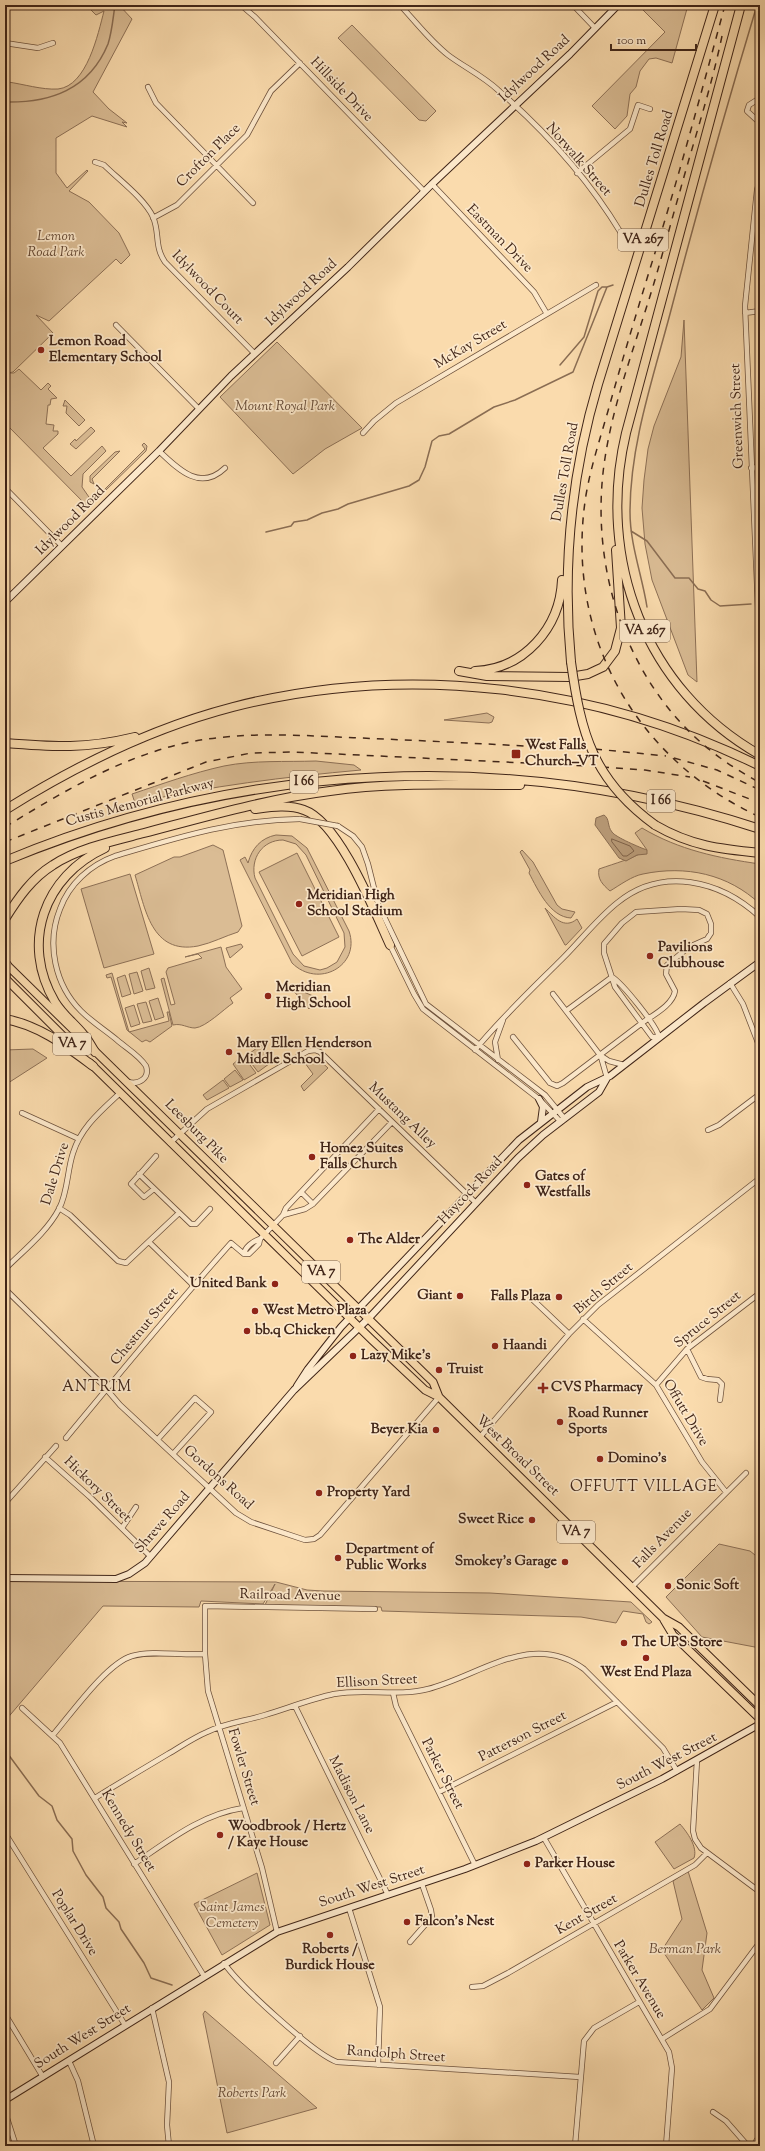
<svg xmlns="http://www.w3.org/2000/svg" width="765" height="2151" viewBox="0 0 765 2151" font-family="'Sorts Mill Goudy',serif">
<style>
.green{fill:#dabc94;stroke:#8d7056;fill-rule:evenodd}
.water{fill:#bb9d7a;stroke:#8a6d53}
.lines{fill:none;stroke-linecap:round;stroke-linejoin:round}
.shore{stroke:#7e6149;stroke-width:1}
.stream{stroke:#8a6d53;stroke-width:1.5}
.street-casing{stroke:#6e523d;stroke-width:6}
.secondary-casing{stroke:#402518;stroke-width:8}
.primary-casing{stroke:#402518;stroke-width:9}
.highway-casing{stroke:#402518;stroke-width:10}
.street{stroke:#fce8ca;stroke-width:4.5}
.secondary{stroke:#fce8ca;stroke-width:6}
.primary{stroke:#fadbad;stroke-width:7}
.highway{stroke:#fadbad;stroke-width:8}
.rail{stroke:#402518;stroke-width:1.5;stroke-dasharray:7 7;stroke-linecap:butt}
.street-bridge-casing{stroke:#6e523d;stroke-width:6;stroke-linecap:butt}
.highway-bridge-casing{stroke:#402518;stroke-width:10;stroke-linecap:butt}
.street-bridge{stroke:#fce8ca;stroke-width:4.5}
.highway-bridge{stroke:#fadbad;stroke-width:8}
.poi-dot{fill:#8f2418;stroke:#fce8ca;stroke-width:1.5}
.labels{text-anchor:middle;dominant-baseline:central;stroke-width:3.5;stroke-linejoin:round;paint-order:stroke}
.shield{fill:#fce8ca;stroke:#78604d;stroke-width:1}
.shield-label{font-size:13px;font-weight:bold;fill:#402518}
.street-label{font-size:14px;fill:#402518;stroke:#fce8ca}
.park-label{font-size:14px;font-style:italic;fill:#664b37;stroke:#fce8ca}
.poi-label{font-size:14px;font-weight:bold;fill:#402518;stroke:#fce8ca;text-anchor:start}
.neighbourhood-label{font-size:15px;letter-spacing:1px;fill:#402518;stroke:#fce8ca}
</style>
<rect width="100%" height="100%" fill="#fadbad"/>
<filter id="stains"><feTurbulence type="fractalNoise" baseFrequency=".005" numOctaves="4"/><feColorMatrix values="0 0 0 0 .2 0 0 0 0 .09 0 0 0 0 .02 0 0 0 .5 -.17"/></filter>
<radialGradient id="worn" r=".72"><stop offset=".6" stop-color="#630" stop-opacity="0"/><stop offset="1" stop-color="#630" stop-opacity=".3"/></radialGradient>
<!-- green -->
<path class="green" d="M86,5H119L132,19L93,92L109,109L127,123L122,122L127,127L92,116L56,138V173L67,188L87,170L88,171L69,191L89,202L119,233L130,255L121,264L116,259L49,321L36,315L53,333L13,372L8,373H14L19,369L41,390L48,383L51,386L48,389L57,398L51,399L50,405H48L46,424L54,425L53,431H58V434L43,448L71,476L102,446L106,451L83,474L82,487L91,500L89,508L5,423V84L8,82C23,84 42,90 58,89C87,86 98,34 104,11L96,15Z
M645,5H688L672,63L656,58L649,59L640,71L636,87L630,94L627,116L615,129L592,106L665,32L640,7Z
M352,25L436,111L426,121L419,120L338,38Z
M684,320L697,682L688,675L652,580L645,544L642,508L644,480L648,449L654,426L681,357Z
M277,342L362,428L325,449L293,474L220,397Z
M65,400L85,420L79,426L66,413L67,406H63Z
M91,427L95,431L76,449L70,444L75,439L76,441Z
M144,443L147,446L146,451L106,490L98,491L99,487L104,490L145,449L142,445Z
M120,451L92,479L94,484L90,482V476L115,452Z
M487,713L494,717L492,722L489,723L444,720Z
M316,761L354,765L361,770C284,777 210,786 135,803L132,794C162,784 192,773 224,766C254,760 286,762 316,761Z
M642,828C679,850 718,858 760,864V904C728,874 686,865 643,874C632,876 620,885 610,891C603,885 597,879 599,869C616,863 632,859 647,850L635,833Z
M276,835L292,836L307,848L349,931C361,966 318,989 292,963L240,860L245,857L248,863C252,848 261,838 276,835ZM283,840L296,844L306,855L344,933L345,947L337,962L327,968L320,970L304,966L293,954L255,878C250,859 262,840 283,840Z
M213,845L223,850L242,926L238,932C225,936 212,943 198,946C151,955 145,908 135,875L174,857H180Z
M522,850L533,862L557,905L562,909L575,912L571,918C550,917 538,890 529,873L530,870L520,852Z
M297,853L339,937L302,956L259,872Z
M130,874L154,954L104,968L81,889Z
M545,908C554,917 564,930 577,919L582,928L566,945H565Z
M241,944L243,947L230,958L226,948Z
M221,947L226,967L242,989L230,998L233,1003C224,1009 206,1027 195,1028C187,1028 182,1023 173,1025L161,979L164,978L171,1005L175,1004L166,972L168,968L202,958L198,954L185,957Z
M149,968L155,988L146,990L141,971Z
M137,972L143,991L134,994L129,974Z
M112,973L129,1032L169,1021L167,1012H169L172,1026L150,1042L146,1040L142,1042L127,1030L111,977L107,978L106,975Z
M125,975L131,994L122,997L117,978Z
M294,988L318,998L309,1009L292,989Z
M158,998L164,1017L155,1020L149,1001Z
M146,1002L152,1021L143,1023L137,1004Z
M134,1005L140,1024L131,1027L125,1008Z
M261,1045L273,1061L258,1072L246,1056Z
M33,1049L47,1058L5,1085V1050Z
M242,1057H244L256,1073L244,1080L233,1064Z
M314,1058L318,1059L328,1068L304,1091L301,1086L313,1074L305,1063Z
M235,1070L243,1080L230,1087L224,1079Z
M223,1080L229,1088L207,1100L203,1095Z
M719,1544L750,1551L760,1559V1648L702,1637L666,1597Z
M5,1581L276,1582L307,1590L323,1591L490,1593L631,1602L652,1622L649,1624L646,1622L643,1614L623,1611L616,1623L581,1617L382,1611L381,1607L265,1605L275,1584L263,1604L201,1601L199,1607L103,1606L5,1721Z
M680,1824C687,1832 698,1847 694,1858L674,1869L655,1842Z
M688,1871L707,1933L702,1970L714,1998L702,2010L662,1950L682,1919L673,1881Z
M257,1873L270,1925L222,1955L194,1904Z
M205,2011L317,2108L227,2133L203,2014Z"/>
<!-- water -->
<path class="water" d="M604,815C610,819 607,826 612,832C615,837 641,848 647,850V854L637,855L626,861L619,858L595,825L596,818Z"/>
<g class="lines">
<!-- shore -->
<path class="shore" d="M612,839L630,846L634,851L627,856H623L612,842Z"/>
<!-- stream -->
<path class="stream" d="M5,102C50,103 89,90 108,44C112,32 113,18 115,5
M560,365L584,337L598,291L602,287H607
M631,531L647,541L675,578H689L698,589L705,591L711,600L720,606L751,604
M266,532L291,526L294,522L307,520L322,513L338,509L348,504L409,486L419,480L425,467L432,441L439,436L449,434L494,407L515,400L573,372L607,287L613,285
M647,607C642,575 630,545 630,512C630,445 653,378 670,314C697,211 726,108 757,5
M5,1750L39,1796L52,1806L57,1820L72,1839L73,1851L86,1875L103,1897L106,1908L119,1922L121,1929L144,1963L151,1978L172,1985"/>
<!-- street casing -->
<g class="street-casing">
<path id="street" d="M241,5L255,17L424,191
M400,5C415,21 430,41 448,55C464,67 483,76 498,90C544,130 589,180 621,233
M573,5L595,28
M5,43L38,48L53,43
M148,87L156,103L253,203
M760,98L749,105L747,111L760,123
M95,162L104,165C118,179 145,199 153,217C160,233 154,246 165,262L255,354
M577,173L630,129L638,105L650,109
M760,179L757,190L745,306L760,654
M432,184L534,292L547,314
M153,218L177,205L247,135L271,91L300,63
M745,313L760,311
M116,325L199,409
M363,433L374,421L396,403L596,285
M159,451C178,469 200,492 225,468
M751,468L760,467
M5,488L62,546
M338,826L353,836L362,847L368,864L378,904L426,1004L545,1095L564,1118
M390,945L414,994L423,1009L539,1099L560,1121
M730,983L743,1004L760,1048
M553,994L600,1055L609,1061L624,1065
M566,1011L612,977
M513,1037L550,1083L557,1086L563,1083L642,1023C653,1015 673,1005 675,991L666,974L667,965L689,947L707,939L711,933V924L707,914L699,910L681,909L636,912L622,923L604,944V953L615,987L652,1037H659C657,1026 622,983 612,977
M475,1050C502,1017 533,988 563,958C581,940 597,919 617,903C662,866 720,880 760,917
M601,1057L607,1078
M498,1060L495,1042L503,1020
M128,1082C139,1085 150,1078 146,1066C139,1055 126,1048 117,1040C105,1030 92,1022 81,1011C55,985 46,944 60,909C69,884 90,865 115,856C179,837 232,820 300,819
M22,1113L79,1139
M708,1130L719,1125L760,1094
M170,1143L207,1109L308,1051L315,1050L320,1052L476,1203
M139,1174L191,1224H196L210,1209
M154,1189L144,1197L131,1184L156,1156
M313,1204L392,1122
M59,1208L70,1215L118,1261L126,1263L179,1213
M283,1215L286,1208L379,1109
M150,1243L194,1286
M244,1254C245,1247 253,1241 260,1239
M5,1269C23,1251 47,1232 59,1209C68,1192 67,1171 73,1153C81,1127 101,1111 120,1093
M5,1289L102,1384L120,1405L236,1513L251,1522L305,1540L314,1539L320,1535L439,1397
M531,1298L569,1334
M583,1319L656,1385L702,1462L726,1492
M687,1349L701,1377L707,1379L718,1380L722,1384L720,1400
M656,1385L687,1349L760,1293
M480,1437L569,1334L598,1305L760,1178
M66,1438C120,1373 174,1307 231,1243L244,1254H249L259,1244L260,1239L283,1215L305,1209L313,1204L301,1192
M158,1439L195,1398L211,1412L173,1454
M45,1457L90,1497L150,1556
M5,1503L56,1446
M122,1528L136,1507
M632,1587L746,1473
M393,1693L396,1706L475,1865
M295,1706L388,1895
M22,1708L60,1743L204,1976
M53,1735C71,1714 107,1663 132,1656C153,1650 183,1656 205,1654
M697,1760L693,1831L695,1839L701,1848L760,1892
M439,1792L617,1702
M95,1798C119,1783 143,1769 168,1754C180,1747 193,1738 207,1732C225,1723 246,1721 265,1715C288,1708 311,1699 334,1694C365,1688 397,1697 428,1689C479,1676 532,1630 584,1669L663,1748L677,1771
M5,1833L125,2025
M544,1838L669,2052L672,2068L666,2146
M134,1864C168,1841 202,1814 243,1808
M349,1908L380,2007L378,2065
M277,1932L262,1868L208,1691L205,1654V1606L375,1609
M410,1942L432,1917L431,1910L422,1884
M224,1963C239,1985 314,2054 337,2062L580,2077
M472,1987L483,1986L508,1973L695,1865L707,1853
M152,2008L169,2082L167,2125L169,2146
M5,2014L43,2077
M662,2039L710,2009L760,1942
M69,2061L78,2081L94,2146
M276,2063L300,2036
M5,2112L16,2146
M713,2112L726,2121L748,2146
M575,2146L584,2041L594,2028L639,2002
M753,2146L760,2135"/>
</g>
<!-- secondary casing -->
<g class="secondary-casing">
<path id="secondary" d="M5,602L159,451L231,376L348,267L432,184L570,54L618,5
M539,1099L543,1107L541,1122
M297,1386L308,1369L341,1327L519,1140L587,1087L610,1076L704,1003L760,962
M5,1578L116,1579L129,1574L145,1563L294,1390L369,1318L518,1158L543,1135L599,1092L607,1078
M5,2100L277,1932L465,1869L536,1841L662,1779L760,1724"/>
</g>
<!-- primary casing -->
<g class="primary-casing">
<path id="primary" d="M5,963L433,1382L439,1397
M5,978L81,1054
M90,1063L372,1340L425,1390L439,1397L663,1618L679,1627L760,1706
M664,1620L673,1635L760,1719"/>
</g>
<!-- highway casing -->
<g class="highway-casing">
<path id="highway" d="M741,5L626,433C596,559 645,690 760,755
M571,662C562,567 571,475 598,384L715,5
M459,671L487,676L570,677L588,674L603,667L615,651L621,628L616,550
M475,671C524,669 560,628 562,580
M5,743C55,747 86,749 135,737
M255,809C270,807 289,804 304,810C339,822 374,910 390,945
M5,810C75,766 152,728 233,707C408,662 598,686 760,766
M655,825C691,846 720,849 760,853
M5,861C245,761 512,748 760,829
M5,919C18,898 32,878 53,865C79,848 113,841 144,833C205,817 266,799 330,791C392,782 457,785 520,785
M5,980L7,965
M5,1019C39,1025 66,1046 93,1066
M95,1052C91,1046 88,1039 83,1034C74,1023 63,1015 55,1002C20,943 44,876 105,848"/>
</g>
<!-- street -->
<use href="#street" class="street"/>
<!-- secondary -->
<use href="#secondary" class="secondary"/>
<!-- primary -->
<use href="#primary" class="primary"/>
<!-- highway -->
<use href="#highway" class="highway"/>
<!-- rail -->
<path class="rail" d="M725,5C701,94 677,183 649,272C635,318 621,364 608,411C600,439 591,466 586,495C564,633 634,759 760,817
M722,36C711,89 694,140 680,191C671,222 663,253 654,283C637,340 614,399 605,458C588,566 626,686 715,754C729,765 745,774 760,783
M595,749L666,756
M674,758L717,770L760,790
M602,767L645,770L690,777
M703,781L760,803
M5,827C53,798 102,768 156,751C222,729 291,735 360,738C433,741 506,745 580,749
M5,842L206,762L251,753L294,752L589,766"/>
<!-- street-bridge casing -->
<g class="street-bridge-casing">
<path id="street-bridge" d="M300,819L338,826"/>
</g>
<!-- highway-bridge casing -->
<g class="highway-bridge-casing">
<path id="highway-bridge" d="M571,662C581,734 593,780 655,825"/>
</g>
<!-- street-bridge -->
<use href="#street-bridge" class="street-bridge"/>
<!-- highway-bridge -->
<use href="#highway-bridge" class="highway-bridge"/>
</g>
<!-- markers -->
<g class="poi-dot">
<circle cx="41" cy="350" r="4"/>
<rect x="511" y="749" width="10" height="10" rx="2"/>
<circle cx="299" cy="904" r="4"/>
<circle cx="650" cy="956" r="4"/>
<circle cx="268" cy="996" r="4"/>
<circle cx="229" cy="1052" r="4"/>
<circle cx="312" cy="1157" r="4"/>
<circle cx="527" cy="1185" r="4"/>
<circle cx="350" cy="1240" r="4"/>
<circle cx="275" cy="1284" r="4"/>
<circle cx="460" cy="1296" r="4"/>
<circle cx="559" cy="1297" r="4"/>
<circle cx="255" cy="1311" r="4"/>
<circle cx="247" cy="1331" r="4"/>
<circle cx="495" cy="1346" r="4"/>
<circle cx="353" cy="1356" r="4"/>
<circle cx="439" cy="1370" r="4"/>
<path d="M541 1382h4v4h4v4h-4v4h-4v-4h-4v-4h4z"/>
<circle cx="560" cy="1422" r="4"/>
<circle cx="436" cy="1430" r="4"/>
<circle cx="600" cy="1459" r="4"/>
<circle cx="319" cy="1493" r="4"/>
<circle cx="532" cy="1520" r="4"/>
<circle cx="338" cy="1558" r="4"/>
<circle cx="565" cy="1562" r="4"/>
<circle cx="668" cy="1586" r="4"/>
<circle cx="624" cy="1643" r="4"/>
<circle cx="646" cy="1658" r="4"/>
<circle cx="220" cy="1835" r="4"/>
<circle cx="527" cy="1864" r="4"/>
<circle cx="407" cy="1922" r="4"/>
<circle cx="330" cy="1935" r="4"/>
</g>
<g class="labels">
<!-- shield labels -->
<g class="shield">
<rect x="618" y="229" width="50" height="22" rx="3"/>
<rect x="620" y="620" width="50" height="22" rx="3"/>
<rect x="290" y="771" width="28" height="22" rx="3"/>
<rect x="647" y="790" width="28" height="22" rx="3"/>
<rect x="53" y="1033" width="38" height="22" rx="3"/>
<rect x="302" y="1261" width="38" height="22" rx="3"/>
<rect x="557" y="1521" width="38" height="22" rx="3"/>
</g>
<g class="shield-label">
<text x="643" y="240">VA 267</text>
<text x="645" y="631">VA 267</text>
<text x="304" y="782">I 66</text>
<text x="661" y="801">I 66</text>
<text x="72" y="1044">VA 7</text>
<text x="321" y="1272">VA 7</text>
<text x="576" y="1532">VA 7</text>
</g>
<!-- street labels -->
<g class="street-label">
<text transform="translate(535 69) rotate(-43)">Idylwood Road</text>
<text transform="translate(341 90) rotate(46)">Hillside Drive</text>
<text transform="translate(209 156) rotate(-45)">Crofton Place</text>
<text transform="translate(655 159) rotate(-73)">Dulles Toll Road</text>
<text transform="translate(578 160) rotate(49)">Norwalk Street</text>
<text transform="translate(499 239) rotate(46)">Eastman Drive</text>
<text transform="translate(207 288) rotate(46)">Idylwood Court</text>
<text transform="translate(302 293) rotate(-43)">Idylwood Road</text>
<text transform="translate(471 345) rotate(-31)">McKay Street</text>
<text transform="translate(738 416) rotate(-92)">Greenwich Street</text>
<text transform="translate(566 472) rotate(-80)">Dulles Toll Road</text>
<text transform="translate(71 521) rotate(-45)">Idylwood Road</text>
<text transform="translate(140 803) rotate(-15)">Custis Memorial Parkway</text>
<text transform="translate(402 1116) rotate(44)">Mustang Alley</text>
<text transform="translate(196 1132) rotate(45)">Leesburg Pike</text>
<text transform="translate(56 1174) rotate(-73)">Dale Drive</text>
<text transform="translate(471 1191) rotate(-47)">Haycock Road</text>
<text transform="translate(604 1289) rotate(-40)">Birch Street</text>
<text transform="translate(708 1320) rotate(-39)">Spruce Street</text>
<text transform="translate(145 1327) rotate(-50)">Chestnut Street</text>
<text transform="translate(685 1413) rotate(59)">Offutt Drive</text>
<text transform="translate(517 1456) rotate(44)">West Broad Street</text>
<text transform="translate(218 1478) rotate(42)">Gordons Road</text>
<text transform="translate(97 1490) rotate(44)">Hickory Street</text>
<text transform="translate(163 1523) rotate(-49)">Shreve Road</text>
<text transform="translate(663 1539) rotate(-46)">Falls Avenue</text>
<text transform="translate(290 1596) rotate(1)">Railroad Avenue</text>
<text transform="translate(377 1682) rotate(-3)">Ellison Street</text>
<text transform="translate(523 1737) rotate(-27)">Patterson Street</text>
<text transform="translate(667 1762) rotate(-27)">South West Street</text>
<text transform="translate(243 1767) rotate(73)">Fowler Street</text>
<text transform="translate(442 1774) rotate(63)">Parker Street</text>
<text transform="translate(351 1795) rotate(63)">Madison Lane</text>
<text transform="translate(128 1831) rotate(59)">Kennedy Street</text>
<text transform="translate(372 1887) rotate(-18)">South West Street</text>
<text transform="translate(587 1915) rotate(-30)">Kent Street</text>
<text transform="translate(74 1923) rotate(58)">Poplar Drive</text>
<text transform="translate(639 1980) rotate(59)">Parker Avenue</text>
<text transform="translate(83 2037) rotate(-32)">South West Street</text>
<text transform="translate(396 2055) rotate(4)">Randolph Street</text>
</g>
<!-- park labels -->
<g class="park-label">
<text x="56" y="237">Lemon<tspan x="56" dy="16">Road Park</tspan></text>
<text x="285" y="407">Mount Royal Park</text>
<text x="232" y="1908">Saint James<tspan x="232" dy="16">Cemetery</tspan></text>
<text x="685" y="1950">Berman Park</text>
<text x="252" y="2094">Roberts Park</text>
</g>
<!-- poi labels -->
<g class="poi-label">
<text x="49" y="342">Lemon Road<tspan x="49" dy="16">Elementary School</tspan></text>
<text x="525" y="746">West Falls<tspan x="525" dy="16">Church–VT</tspan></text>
<text x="307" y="896">Meridian High<tspan x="307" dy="16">School Stadium</tspan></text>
<text x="658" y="948">Pavilions<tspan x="658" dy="16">Clubhouse</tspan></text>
<text x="276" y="988">Meridian<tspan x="276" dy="16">High School</tspan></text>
<text x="237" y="1044">Mary Ellen Henderson<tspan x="237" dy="16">Middle School</tspan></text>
<text x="320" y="1149">Home2 Suites<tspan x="320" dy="16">Falls Church</tspan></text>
<text x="535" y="1177">Gates of<tspan x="535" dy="16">Westfalls</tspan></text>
<text x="358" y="1240">The Alder</text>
<text x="267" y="1284" text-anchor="end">United Bank</text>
<text x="452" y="1296" text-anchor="end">Giant</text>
<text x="551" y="1297" text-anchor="end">Falls Plaza</text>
<text x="263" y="1311">West Metro Plaza</text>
<text x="255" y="1331">bb.q Chicken</text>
<text x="503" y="1346">Haandi</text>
<text x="361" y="1356">Lazy Mike’s</text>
<text x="447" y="1370">Truist</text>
<text x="551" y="1388">CVS Pharmacy</text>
<text x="568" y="1414">Road Runner<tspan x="568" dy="16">Sports</tspan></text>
<text x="428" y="1430" text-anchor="end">Beyer Kia</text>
<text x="608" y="1459">Domino's</text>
<text x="327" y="1493">Property Yard</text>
<text x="524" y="1520" text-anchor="end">Sweet Rice</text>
<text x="346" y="1550">Department of<tspan x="346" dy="16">Public Works</tspan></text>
<text x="557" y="1562" text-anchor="end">Smokey's Garage</text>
<text x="676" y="1586">Sonic Soft</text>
<text x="632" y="1643">The UPS Store</text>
<text x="646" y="1673" text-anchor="middle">West End Plaza</text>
<text x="228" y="1827">Woodbrook / Hertz<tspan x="228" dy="16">/ Kaye House</tspan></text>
<text x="535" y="1864">Parker House</text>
<text x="415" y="1922">Falcon's Nest</text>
<text x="330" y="1950" text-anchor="middle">Roberts /<tspan x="330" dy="16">Burdick House</tspan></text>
</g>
<!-- neighbourhood labels -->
<g class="neighbourhood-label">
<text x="97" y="1387">ANTRIM</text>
<text x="644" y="1487">OFFUTT VILLAGE</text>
</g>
</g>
<!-- margin -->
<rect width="765" height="2151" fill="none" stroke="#fadbad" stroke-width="20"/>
<rect x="6" y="6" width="753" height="2139" fill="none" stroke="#402518" stroke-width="2"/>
<rect x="10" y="10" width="745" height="2131" fill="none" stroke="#402518"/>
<!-- scale -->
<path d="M611 44v6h85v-6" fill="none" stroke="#402518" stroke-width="2"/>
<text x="617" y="44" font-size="12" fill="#402518" stroke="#fce8ca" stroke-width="3" paint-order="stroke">100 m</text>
<rect width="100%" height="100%" filter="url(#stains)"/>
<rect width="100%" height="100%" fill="url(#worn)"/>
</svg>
